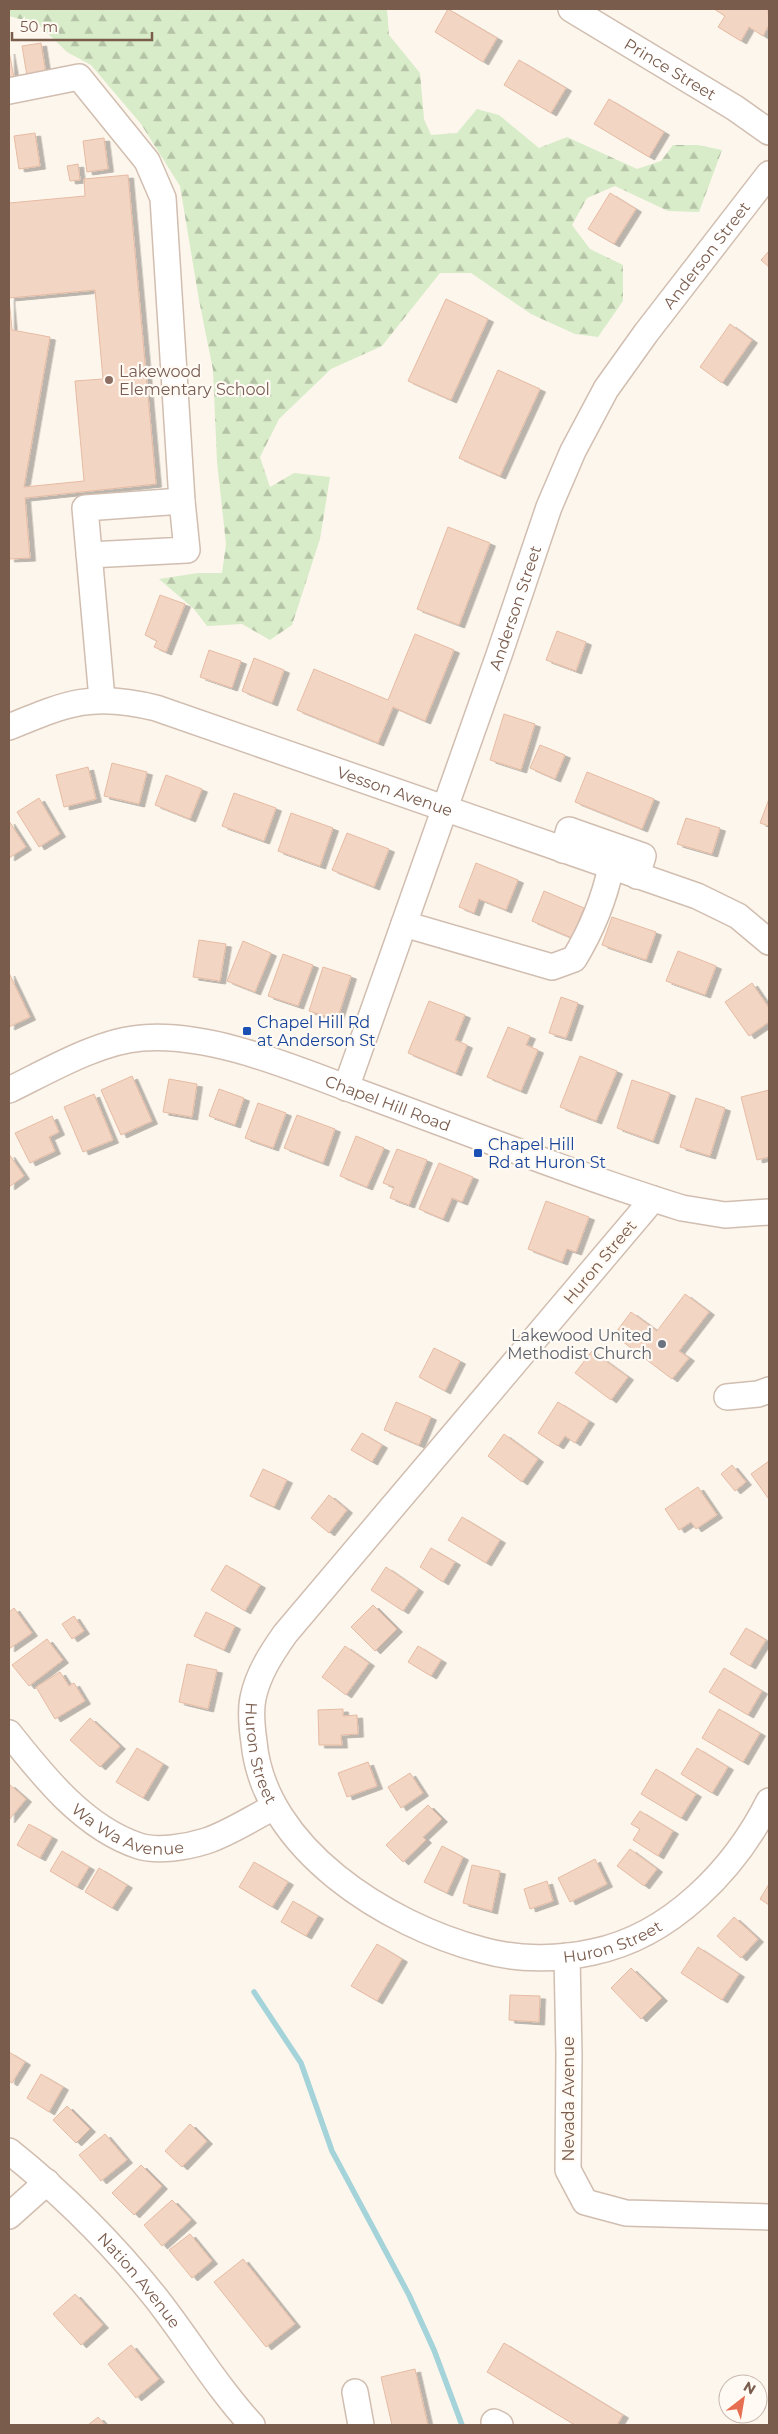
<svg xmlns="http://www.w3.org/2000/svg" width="778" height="2434" viewBox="0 0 778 2434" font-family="Montserrat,sans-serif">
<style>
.forest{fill:url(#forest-firs)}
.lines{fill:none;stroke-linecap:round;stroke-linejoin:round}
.stream{stroke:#a5d3da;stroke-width:5.5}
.building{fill:#f3d5c3;stroke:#e6bba3;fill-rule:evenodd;filter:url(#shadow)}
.minor-casing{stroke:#d1beb0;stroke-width:28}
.minor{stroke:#fff;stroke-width:25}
.education-dot{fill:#8d6e63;stroke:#fffaf3;stroke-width:2}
.transit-dot{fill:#1a4fb4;stroke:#fffaf3;stroke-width:2}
.worship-dot{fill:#6b7280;stroke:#fffaf3;stroke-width:2}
.labels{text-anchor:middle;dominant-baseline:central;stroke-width:4.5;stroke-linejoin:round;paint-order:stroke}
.street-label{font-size:16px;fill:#7a5c4d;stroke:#fffaf3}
.education-label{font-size:16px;fill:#785e54;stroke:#fffaf3;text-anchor:start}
.transit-label{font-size:16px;fill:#164399;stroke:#fffaf3;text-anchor:start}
.worship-label{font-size:16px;fill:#5b616d;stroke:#fffaf3;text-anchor:end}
</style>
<defs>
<pattern id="forest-firs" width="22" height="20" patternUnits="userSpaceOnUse" patternTransform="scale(1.25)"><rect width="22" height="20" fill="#d8ecc9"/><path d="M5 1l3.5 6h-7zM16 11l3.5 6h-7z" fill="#b4c2a5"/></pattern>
<filter id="shadow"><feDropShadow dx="5.5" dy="3" stdDeviation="0" flood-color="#0004"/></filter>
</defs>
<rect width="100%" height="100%" fill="#fdf6ec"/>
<!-- forest -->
<path class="forest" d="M9,9H387L389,35L420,73L424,119L431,135L457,133L477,109L499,115L539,148L567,137L637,169L661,161L673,145H698L722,150L699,212L668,211L615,186L587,198L572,225L590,249L623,265V301L598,337L575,334L531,314L471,273H440L382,346L331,369L279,419L260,457L270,487L294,473L330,477L320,539L292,625L270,640L242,624L207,626L194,609L159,579L198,573H222L226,544L217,462L213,370L199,300L180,186L141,124L91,65L67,52L38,24L9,16Z"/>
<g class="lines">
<!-- stream -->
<path class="stream" d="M254,1992L301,2063L332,2151L409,2295L434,2350L462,2425"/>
</g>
<!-- building -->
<path class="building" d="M448,9L497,38L483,62L435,32Z
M714,9H768L769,25L763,36L749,27L741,41L718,27L725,16Z
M41,43L46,74L27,76L22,46Z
M9,51L14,78H9Z
M519,60L566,88L551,113L504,85Z
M609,99L664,132L649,157L594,124Z
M35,133L40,166L19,169L14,136Z
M104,138L108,169L87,172L83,141Z
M78,164L80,180L70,181L67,166Z
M128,175L156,484L25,498L30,558L9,559V203L85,196L84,179ZM95,290L103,379L75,381L84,481L24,487L50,337L12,330L9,298Z
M610,193L636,209L614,244L588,229Z
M769,251V267L761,260Z
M446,299L488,319L451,400L408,381Z
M730,324L752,340L722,383L700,367Z
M498,370L540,389L500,476L459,458Z
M448,527L490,543L459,625L417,609Z
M160,595L185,604L166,652L154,647L157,641L145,635Z
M557,631L586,642L576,671L546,660Z
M415,634L454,650L425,721L393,707L378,743L297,710L314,669L388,700Z
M209,650L241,661L232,688L200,677Z
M254,658L284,670L272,703L242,691Z
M504,714L535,724L521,770L490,760Z
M540,745L565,755L555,779L530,768Z
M112,763L147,772L139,804L104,796Z
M88,767L96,799L64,807L56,775Z
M587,772L654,799L642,829L575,802Z
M166,775L202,789L190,819L155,805Z
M234,793L276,808L264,841L222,826Z
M39,798L60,834L39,847L17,812Z
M769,799V826L760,823Z
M291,813L333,828L320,866L278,851Z
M686,818L720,828L712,854L677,844Z
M9,821L26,847L9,858Z
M347,833L389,849L374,887L332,870Z
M476,863L518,880L506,910L479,899L474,913L459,907Z
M544,891L584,908L572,938L532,921Z
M612,917L656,932L646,960L602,945Z
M199,940L226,944L220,981L193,977Z
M243,941L271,953L255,992L227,981Z
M678,951L716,966L705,995L666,981Z
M283,954L313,965L298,1006L268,996Z
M323,967L351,976L337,1020L309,1011Z
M9,973L30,1017L9,1027Z
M752,983L769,1008V1022L749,1036L725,1002Z
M561,997L578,1003L566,1038L549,1033Z
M429,1001L465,1015L455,1040L467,1045L456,1073L408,1053Z
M508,1027L530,1036L526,1045L538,1050L521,1091L487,1077Z
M580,1056L617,1071L596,1121L560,1107Z
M132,1076L152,1121L121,1135L101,1090Z
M169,1079L197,1084L192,1117L163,1112Z
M632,1080L670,1093L653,1141L617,1128Z
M219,1089L244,1098L235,1125L209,1116Z
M769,1090V1157L757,1160L741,1097Z
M94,1094L113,1140L83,1152L64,1107Z
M696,1098L725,1108L710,1156L680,1147Z
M258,1103L286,1113L273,1148L245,1138Z
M297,1115L335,1129L323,1163L284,1148Z
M52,1116L59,1132L49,1137L55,1151L30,1163L15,1133Z
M356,1136L384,1148L367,1187L340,1176Z
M397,1149L427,1160L409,1205L390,1198L394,1187L383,1183Z
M9,1154L24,1176L9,1187Z
M439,1163L473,1177L462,1202L452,1198L443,1219L419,1209Z
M546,1201L589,1217L576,1252L567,1249L562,1262L528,1249Z
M685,1294L709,1312L679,1351L689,1358L672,1379L614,1335L631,1312L657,1331Z
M434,1348L460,1361L445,1391L419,1377Z
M592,1351L628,1377L611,1400L575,1373Z
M396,1402L431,1417L419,1445L384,1430Z
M558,1402L589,1421L575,1443L565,1436L558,1446L538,1433Z
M362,1433L382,1445L372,1462L351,1450Z
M504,1434L538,1459L522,1482L488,1456Z
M769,1461V1497L768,1498L751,1474Z
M732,1465L746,1482L735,1491L721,1474Z
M263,1469L287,1480L274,1507L250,1496Z
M698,1487L717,1515L696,1529L691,1522L679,1530L665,1509Z
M329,1495L347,1510L329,1533L311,1518Z
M462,1517L500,1540L486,1563L448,1540Z
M431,1548L455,1562L443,1582L420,1567Z
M226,1565L260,1585L245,1611L211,1590Z
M386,1567L418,1589L403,1611L371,1590Z
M373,1605L397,1629L375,1651L351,1627Z
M14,1608L32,1633L9,1649V1612Z
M206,1612L235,1626L224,1650L194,1636Z
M74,1616L84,1631L72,1639L62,1624Z
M746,1628L766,1640L750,1666L730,1654Z
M47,1639L63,1660L29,1686L12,1665Z
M345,1646L369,1663L346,1695L322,1677Z
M418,1646L441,1660L431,1676L408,1662Z
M187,1664L217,1670L208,1709L179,1702Z
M724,1668L762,1691L748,1715L709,1692Z
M60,1672L69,1686L74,1683L85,1701L55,1719L36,1687Z
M343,1709V1716L357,1715L358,1734L341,1735L342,1745H319L318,1710Z
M719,1709L760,1733L743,1762L702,1738Z
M90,1718L120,1746L100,1767L70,1740Z
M137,1748L163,1764L143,1798L116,1782Z
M697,1748L728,1767L712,1793L681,1774Z
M368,1762L377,1786L347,1797L338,1773Z
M656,1769L696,1794L681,1818L641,1794Z
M410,1773L423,1793L401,1808L388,1787Z
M9,1784L26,1799L9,1820Z
M428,1805L442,1819L423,1837L426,1840L403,1862L386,1845Z
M640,1811L673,1831L658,1856L633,1840L640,1829L631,1824Z
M29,1824L52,1837L40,1858L17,1845Z
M442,1846L463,1857L447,1893L424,1882Z
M630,1849L657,1869L644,1886L617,1866Z
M62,1851L89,1867L77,1887L50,1871Z
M595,1859L607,1884L570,1902L558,1878Z
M254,1862L288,1882L272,1907L239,1887Z
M472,1865L500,1871L492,1911L463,1903Z
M99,1868L127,1885L112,1908L85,1892Z
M547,1881L553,1901L530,1909L524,1889Z
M769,1884V1905L760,1899Z
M293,1901L318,1916L306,1936L281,1922Z
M734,1917L758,1939L741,1958L717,1936Z
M377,1944L402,1959L377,2001L351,1986Z
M698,1947L739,1974L722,2000L681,1973Z
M631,1968L662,1998L641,2019L611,1988Z
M510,1995L540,1996L539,2022L509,2020Z
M9,2052L25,2062L12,2083L9,2081Z
M41,2074L63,2087L49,2112L27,2098Z
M67,2106L90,2129L76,2143L53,2120Z
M190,2124L207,2141L182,2167L165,2151Z
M105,2134L127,2160L101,2181L79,2155Z
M141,2165L162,2186L134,2215L112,2193Z
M172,2200L191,2220L162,2246L144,2225Z
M190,2234L212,2261L192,2278L169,2250Z
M243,2259L295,2324L266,2347L214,2282Z
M75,2294L103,2325L81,2345L53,2314Z
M504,2343L623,2415L617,2425H575L487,2372Z
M131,2345L159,2379L136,2398L108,2364Z
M415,2369L428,2425H392L381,2377Z
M98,2417L105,2425H88Z"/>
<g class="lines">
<!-- minor casing -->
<g class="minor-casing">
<g id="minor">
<path id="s1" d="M571,9L735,108L769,132"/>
<path d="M9,91L79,77L147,161L163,198L182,501"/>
<path d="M89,555L187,550L182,501L85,508L102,699"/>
<path id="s2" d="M9,727C67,703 93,692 156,708L697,896L738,916L769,942"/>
<path d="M563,850L569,830L643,856L637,876"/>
<path d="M404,924L552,967L574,959C591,931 604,900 611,867"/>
<path id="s3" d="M346,1088L499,655L549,507L573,451L606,389L646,333L769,174"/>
<path id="s4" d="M9,1090C48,1071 99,1041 142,1038C212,1032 295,1069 361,1093C467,1132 573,1174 682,1208L725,1215L769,1212"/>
<path id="s5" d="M653,1199L285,1634C271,1654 258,1674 253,1698C250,1712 252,1728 254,1742C264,1849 387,1925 482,1950C517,1960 558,1960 593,1952C671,1936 735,1869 769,1801"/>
<path d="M727,1397L758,1394L769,1390"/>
<path id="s6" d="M9,1733C43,1776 84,1828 139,1846C158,1852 187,1847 206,1841C230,1833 252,1818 274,1807"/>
<path d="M567,1956L569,2055L568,2170L585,2202L626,2213L769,2217"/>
<path id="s7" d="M9,2151C64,2195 112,2243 156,2298C189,2340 216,2386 252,2425"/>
<path d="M9,2216L47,2182"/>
<path d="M355,2392L361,2425"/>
<path d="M494,2422L500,2425"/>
</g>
</g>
<!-- minor -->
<use href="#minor" class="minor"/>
</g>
<!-- markers -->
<circle class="education-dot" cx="109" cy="380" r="5"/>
<g class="transit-dot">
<rect x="242" y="1026" width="10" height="10" rx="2.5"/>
<rect x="473" y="1148" width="10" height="10" rx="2.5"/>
</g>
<circle class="worship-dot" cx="662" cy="1344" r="5"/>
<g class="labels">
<!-- street labels -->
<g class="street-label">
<text stroke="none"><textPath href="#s1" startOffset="116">Prince Street</textPath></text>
<text stroke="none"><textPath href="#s3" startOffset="914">Anderson Street</textPath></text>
<text stroke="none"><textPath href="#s3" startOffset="509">Anderson Street</textPath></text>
<text stroke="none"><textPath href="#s2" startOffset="405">Vesson Avenue</textPath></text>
<text stroke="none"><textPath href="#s4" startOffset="400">Chapel Hill Road</textPath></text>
<text transform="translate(600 1262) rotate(-50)">Huron Street</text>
<text stroke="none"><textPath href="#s5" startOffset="698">Huron Street</textPath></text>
<text stroke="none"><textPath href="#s6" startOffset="159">Wa Wa Avenue</textPath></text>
<text stroke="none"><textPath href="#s5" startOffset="1146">Huron Street</textPath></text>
<text transform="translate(568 2099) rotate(-90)">Nevada Avenue</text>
<text stroke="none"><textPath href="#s7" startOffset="184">Nation Avenue</textPath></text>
</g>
<!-- education labels -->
<g class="education-label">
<text x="119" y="371">Lakewood<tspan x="119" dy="18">Elementary School</tspan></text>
</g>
<!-- transit labels -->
<g class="transit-label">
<text x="257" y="1022">Chapel Hill Rd<tspan x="257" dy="18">at Anderson St</tspan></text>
<text x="488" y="1144">Chapel Hill<tspan x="488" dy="18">Rd at Huron St</tspan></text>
</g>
<!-- worship labels -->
<g class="worship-label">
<text x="652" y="1335">Lakewood United<tspan x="652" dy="18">Methodist Church</tspan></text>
</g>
</g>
<!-- border -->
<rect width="778" height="2434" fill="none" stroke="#7a5c4d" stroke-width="20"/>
<!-- north arrow -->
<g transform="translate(743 2399) rotate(31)"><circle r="24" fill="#fffaf3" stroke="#cabbb1"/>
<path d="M0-4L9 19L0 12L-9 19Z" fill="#e76f51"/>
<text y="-8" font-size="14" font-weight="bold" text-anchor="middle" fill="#7a5c4d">N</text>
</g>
<!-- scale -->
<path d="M12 32v8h140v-8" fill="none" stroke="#7a5c4d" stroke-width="2.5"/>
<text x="20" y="32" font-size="15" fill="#7a5c4d" stroke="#fffaf3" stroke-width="4" paint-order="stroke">50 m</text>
</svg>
